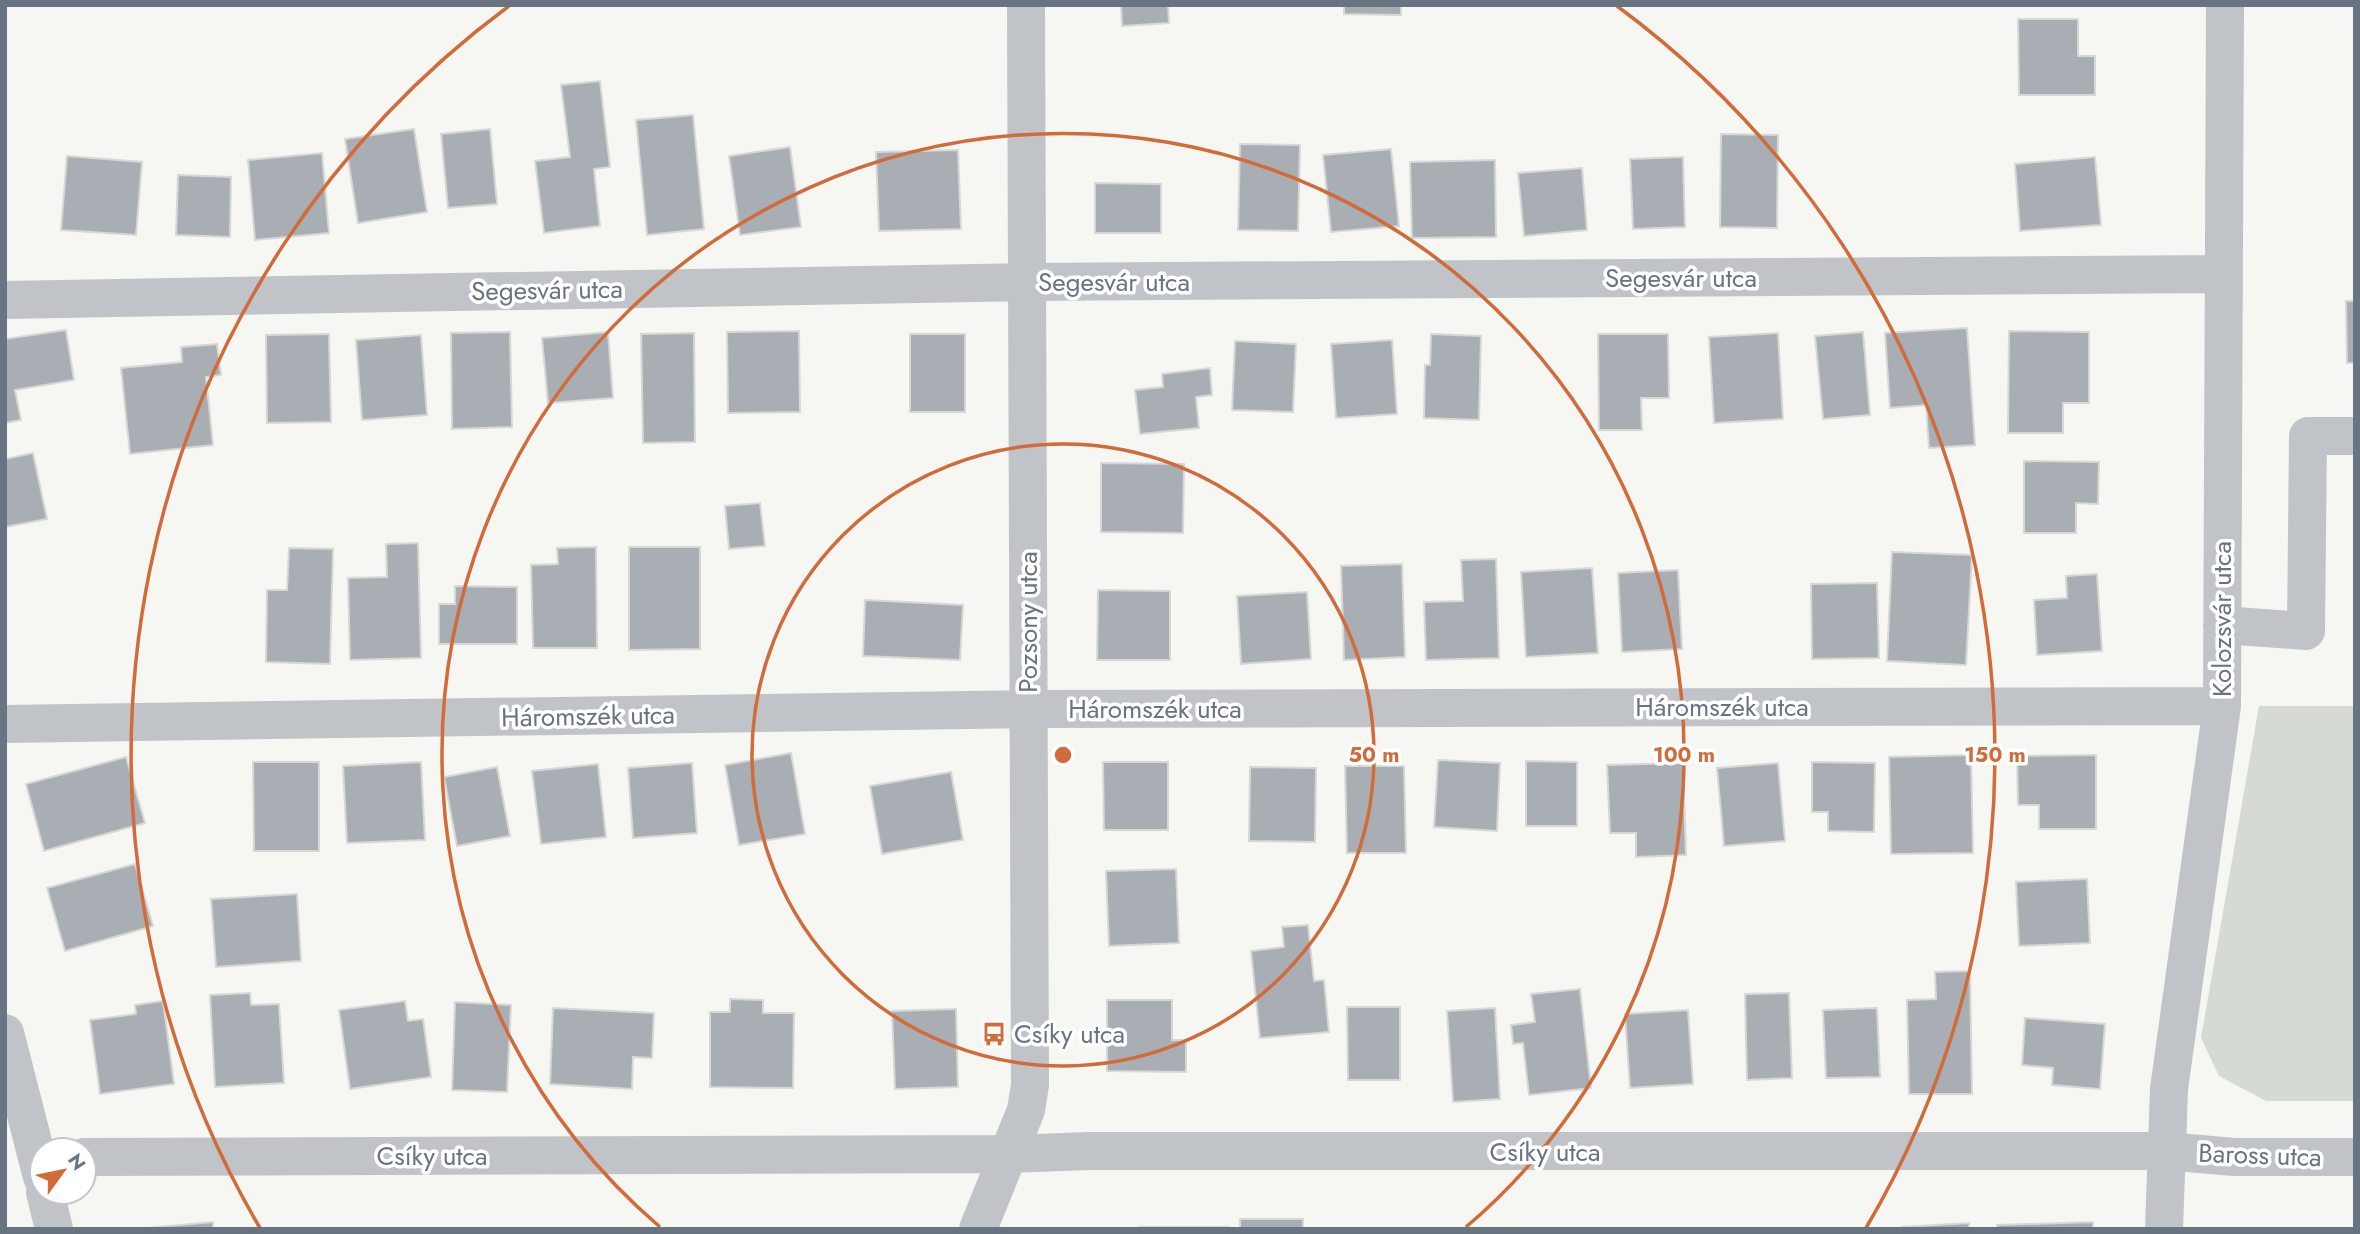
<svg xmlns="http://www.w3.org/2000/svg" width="2360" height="1234" viewBox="0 0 2360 1234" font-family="Jost,sans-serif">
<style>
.green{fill:#d5dbd3}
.building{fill:#a8aeb3;stroke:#d7d8d6;stroke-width:2}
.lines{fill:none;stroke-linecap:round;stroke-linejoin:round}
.minor{stroke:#c0c3c7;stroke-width:38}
.ring{fill:none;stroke:#d16b39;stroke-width:3.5}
.labels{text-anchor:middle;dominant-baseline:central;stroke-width:7;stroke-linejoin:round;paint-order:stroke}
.street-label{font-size:26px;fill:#687481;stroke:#fff}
.poi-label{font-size:26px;fill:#687481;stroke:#fff;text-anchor:start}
.centre{fill:#d16b39;stroke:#fff;stroke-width:3.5}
.ring-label{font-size:21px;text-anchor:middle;font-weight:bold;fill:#d16b39;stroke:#fff;stroke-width:7;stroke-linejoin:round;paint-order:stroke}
</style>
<rect width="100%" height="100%" fill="#f6f6f3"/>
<!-- green -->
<path class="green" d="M2259,706H2355V1101H2266L2219,1076L2201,1038Z"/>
<!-- building -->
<path class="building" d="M1121,5H1168L1169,23L1122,26Z
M1344,5H1401V15L1344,14Z
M2018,19H2078V56H2095V95H2019Z
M600,81L610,167L594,169L600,226L544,233L535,161L570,157L561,85Z
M693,115L704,229L647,235L636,120Z
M414,129L427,212L358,223L345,139Z
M490,129L497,204L448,208L441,134Z
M1721,134L1778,135L1777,228L1720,227Z
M1240,144L1300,145L1298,231L1238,230Z
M790,147L801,227L740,235L729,156Z
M1391,149L1399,226L1331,232L1323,155Z
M958,150L961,229L879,231L876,152Z
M322,153L329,233L255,240L248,160Z
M67,156L142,162L136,235L61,230Z
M1683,157L1685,227L1633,229L1630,159Z
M2095,157L2101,225L2020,231L2015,164Z
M1495,160L1496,237L1412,238L1410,162Z
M1582,168L1587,230L1524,236L1518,173Z
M178,175L231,177L230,237L176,235Z
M1095,183L1161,184V233H1095Z
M2346,301H2355V363H2347Z
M1967,328L1975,445L1929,448L1926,405L1890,408L1885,333Z
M66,330L74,380L15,390L21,420L5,423V339Z
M799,331L800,412L728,413L727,332Z
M2009,331L2089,332V403H2063V433H2008Z
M510,332L512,427L452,429L451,333Z
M608,332L613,398L548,403L542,338Z
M1863,332L1870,415L1823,419L1815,336Z
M694,333L695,442L643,443L641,334Z
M1778,333L1783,419L1714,423L1709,337Z
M329,334L331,422L267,423L266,335Z
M910,334H965V412H910Z
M1431,334L1481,336L1479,420L1424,418L1425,365H1430Z
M1598,334H1668L1669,398H1641L1642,430H1599Z
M421,335L427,415L362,420L356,340Z
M1392,340L1397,414L1336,418L1331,344Z
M1235,341L1296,344L1293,412L1232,410Z
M217,344L221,375L206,377L213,445L130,454L121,368L182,362L181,347Z
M1210,368L1212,395L1196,397L1199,428L1140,434L1135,390L1163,387L1162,374Z
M33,453L47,519L5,527V459Z
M2024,461L2099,462L2098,504L2076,503V533H2024Z
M1101,463L1184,464L1183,533L1101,532Z
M760,503L765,546L729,549L725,506Z
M418,543L421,658L350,660L348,578L387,577L386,544Z
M596,547L597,648H533L531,565L558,564L557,548Z
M629,547H700V649L629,650Z
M289,548L333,549L330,664L266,662L267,590H287Z
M1892,552L1972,555L1966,665L1887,661Z
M1496,559L1499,658L1426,660L1424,602L1463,601L1461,560Z
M1402,564L1405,657L1344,660L1341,566Z
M1592,568L1598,653L1526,657L1521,572Z
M1678,570L1682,649L1622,652L1618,573Z
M2097,574L2102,651L2037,655L2034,600L2067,598L2066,576Z
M1877,583L1879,658L1812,659L1811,584Z
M455,586L517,587V644H439V604H455Z
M1098,590L1170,591V660H1097Z
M1307,592L1311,659L1241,664L1237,596Z
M865,600L963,605L960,660L863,656Z
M791,753L805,834L739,845L725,765Z
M1971,755L1973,853L1891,854L1889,757Z
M2096,755V829H2039V805H2018L2017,756Z
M126,757L145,823L44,851L26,784Z
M1438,760L1500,763L1497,831L1434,827Z
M1526,761L1577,762V826H1526Z
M253,762H319V851H254Z
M421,762L425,840L347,843L343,766Z
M1103,762H1168V830H1104Z
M1812,762L1875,763L1874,832L1828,831V812H1812Z
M692,763L697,833L633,838L628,768Z
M1683,763L1686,855L1636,857V833H1610L1607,765Z
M1778,763L1785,841L1724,846L1717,768Z
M598,764L606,837L541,844L532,771Z
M1345,766H1404L1406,853H1347Z
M497,767L510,836L457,846L444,777Z
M1250,767L1316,768L1315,842L1249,841Z
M951,772L963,840L882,854L870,786Z
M135,864L153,926L65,951L47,888Z
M1176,869L1179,943L1109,946L1106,871Z
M2087,879L2090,943L2019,946L2016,882Z
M297,894L301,961L216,967L211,899Z
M1308,925L1314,981L1324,980L1329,1032L1260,1038L1251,951L1284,947L1282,927Z
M1970,971L1972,1094H1909L1907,1000L1936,999L1935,972Z
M1580,989L1591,1088L1529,1095L1523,1043L1513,1044L1511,1025L1535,1022L1531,994Z
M250,993L251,1005L279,1004L284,1083L215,1087L210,995Z
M1789,993L1792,1078L1747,1080L1745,994Z
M730,999L763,1000V1013H794L793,1088L710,1087V1012H730Z
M1107,1000H1172V1040H1186V1072L1107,1071Z
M163,1001L174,1084L100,1094L90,1020L136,1014L135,1005Z
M405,1001L408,1021L423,1019L431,1077L350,1089L339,1010Z
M455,1002L511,1005L507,1092L452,1090Z
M1347,1007H1400V1080H1348Z
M553,1008L654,1013L652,1058L633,1057L632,1089L550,1084Z
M1495,1008L1500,1099L1453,1102L1447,1011Z
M1877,1008L1880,1077L1826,1078L1823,1010Z
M956,1009L958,1087L895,1089L892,1011Z
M1688,1010L1693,1084L1630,1088L1625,1014Z
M2025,1018L2105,1024L2100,1089L2052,1085L2053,1068L2022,1065Z
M1240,1219H1303V1229H1240Z
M213,1222V1229H137Z
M2093,1222V1229H1997V1225Z
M1969,1223V1229H1904L1903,1227Z
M1139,1227H1229V1229H1139Z"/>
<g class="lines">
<!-- minor -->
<path class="minor" d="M5,300L1027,282L2223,274
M2222,625L2306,631L2308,436H2355
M5,724L1029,709L2222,706
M5,1033L42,1177
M84,1157L1008,1154L1089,1151H2166L2234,1157H2355
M45,1192L54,1229
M978,1229L1026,1110L1030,1085L1026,5
M2164,1229L2169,1089L2222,706L2225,5"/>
</g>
<!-- distance rings -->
<g class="ring">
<circle cx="1063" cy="755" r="311"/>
<path d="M660 1227A621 621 0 1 1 1466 1227"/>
<path d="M260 1228A932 932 0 0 1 509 6M1617 6A932 932 0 0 1 1866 1228"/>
</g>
<!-- icons -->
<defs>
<g id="bus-bare" transform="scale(1.89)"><path d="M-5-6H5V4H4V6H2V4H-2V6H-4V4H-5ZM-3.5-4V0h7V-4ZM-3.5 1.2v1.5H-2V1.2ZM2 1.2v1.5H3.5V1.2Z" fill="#d16b39" stroke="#fff" stroke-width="2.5" paint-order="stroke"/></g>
</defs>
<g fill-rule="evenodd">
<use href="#bus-bare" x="994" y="1034"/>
</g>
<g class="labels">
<!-- street labels -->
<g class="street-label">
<text x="1681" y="278">Segesvár utca</text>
<text x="1114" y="282">Segesvár utca</text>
<text transform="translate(547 290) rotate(-1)">Segesvár utca</text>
<text transform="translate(2222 619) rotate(-90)">Kolozsvár utca</text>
<text transform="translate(1028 622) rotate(-90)">Pozsony utca</text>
<text x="1722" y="707">Háromszék utca</text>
<text x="1155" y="709">Háromszék utca</text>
<text transform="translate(588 716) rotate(-1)">Háromszék utca</text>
<text x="1545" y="1152">Csíky utca</text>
<text transform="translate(2260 1155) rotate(2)">Baross utca</text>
<text x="432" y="1156">Csíky utca</text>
</g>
<!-- poi labels -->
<g class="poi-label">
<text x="1014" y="1034">Csíky utca</text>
</g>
</g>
<circle cx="1063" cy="755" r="10" class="centre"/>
<g class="ring-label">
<text x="1374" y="762">50 m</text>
<text x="1684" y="762">100 m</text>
<text x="1995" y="762">150 m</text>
</g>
<!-- border -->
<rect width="2360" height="1234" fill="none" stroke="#687481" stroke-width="14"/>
<!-- north arrow -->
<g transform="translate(63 1171) rotate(57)"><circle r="33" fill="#ffffff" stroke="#c3c7cd" stroke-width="2"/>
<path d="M0-5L12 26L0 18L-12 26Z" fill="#d16b39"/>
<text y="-10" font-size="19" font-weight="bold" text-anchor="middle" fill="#687481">N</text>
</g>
</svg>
